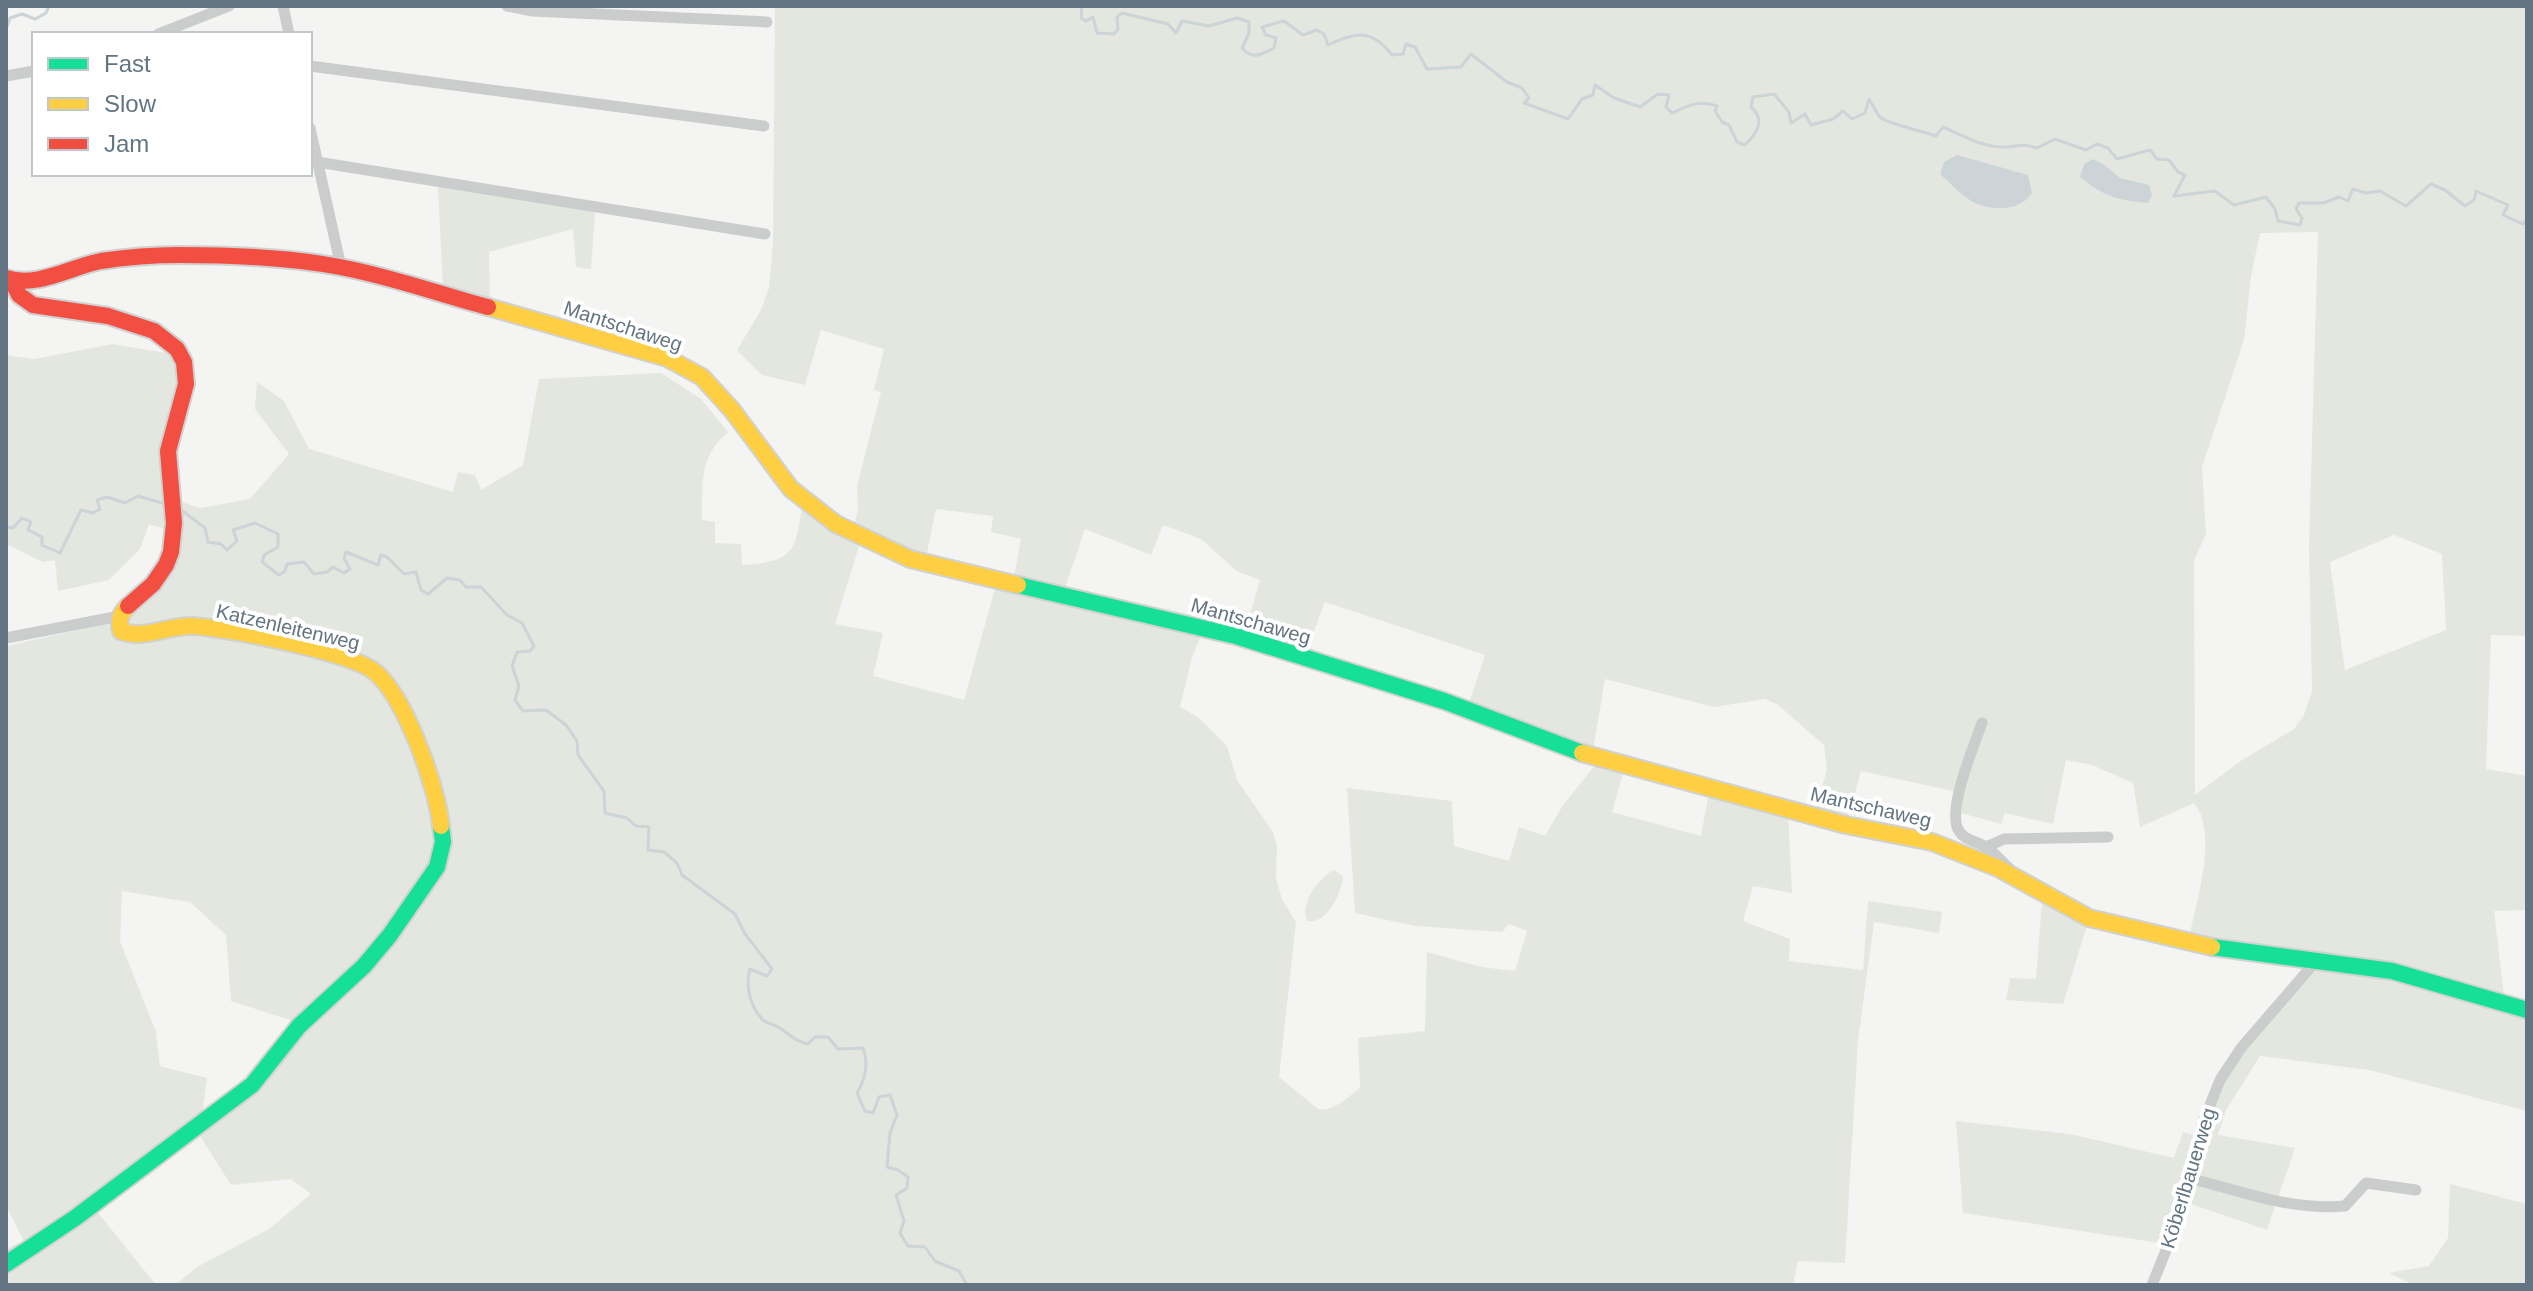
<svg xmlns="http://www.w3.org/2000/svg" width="2533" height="1291" viewBox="0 0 2533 1291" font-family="Arial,sans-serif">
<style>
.green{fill:#e4e7e0;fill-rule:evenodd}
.water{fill:#ccd4d7}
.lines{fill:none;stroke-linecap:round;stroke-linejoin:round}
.stream{stroke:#ccd4d7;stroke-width:3}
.fast-casing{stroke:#d0d2d2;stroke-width:20}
.slow-casing{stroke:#d0d2d2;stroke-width:20}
.jam-casing{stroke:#d0d2d2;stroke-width:20}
.street{stroke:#cbcdcd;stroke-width:11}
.fast{stroke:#16e098;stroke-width:16}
.slow{stroke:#ffcf43;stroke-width:16}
.jam{stroke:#f24e42;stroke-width:16}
.labels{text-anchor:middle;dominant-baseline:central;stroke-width:8;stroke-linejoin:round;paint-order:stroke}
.street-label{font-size:20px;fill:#637483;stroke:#fff}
</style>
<rect width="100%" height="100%" fill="#f4f4f2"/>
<!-- green -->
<path class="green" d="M775,6H2527V636L2491,635L2486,769L2527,776V910L2494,911L2504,995L2189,938C2196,902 2219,833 2194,803L2140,827L2133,783L2092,765L2066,760L2053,824L2005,813L2001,824L1961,813L1962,793L1861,771L1848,819L1816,809L1827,769L1824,745L1778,705L1765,699L1714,707L1605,679L1593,750L1571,745L1469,703L1485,655L1325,602L1312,636L1249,618L1260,580L1238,572L1201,539L1163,525L1151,555L1085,529L1065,588L1014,577L1021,539L991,532L993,516L936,509L926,557L854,527L858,509L857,486L881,392L874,390L884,349L821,330L805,385L762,375L737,350L761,310L769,288L773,242ZM2318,232L2309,547L2312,691L2304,715L2294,729L2242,760L2195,795L2194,560L2206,534L2202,467L2244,340L2251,276L2260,233ZM2394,535L2442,554L2446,630L2345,670L2330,562Z
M438,187L592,209L595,213L591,269L576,267L573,229L489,252L490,301L443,288Z
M113,344L172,354L178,360L179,395L171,531L149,524L140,549L109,580L58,591L55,560L43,562L6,544V355L34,359Z
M661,373L701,399L728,432C698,458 703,483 702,520L715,522V543L741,544L742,565C792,562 796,553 802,506L860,543L835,624L883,633L873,676L964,700L994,592L1000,586L1202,633L1192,657L1180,707L1199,718L1227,746L1237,780L1273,832L1277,846L1276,879L1282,899L1296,922L1279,1077L1318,1109C1334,1112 1348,1097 1360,1088L1358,1038L1425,1031L1427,952L1481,967L1515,971L1527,931L1509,924L1502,932L1415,926L1355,913L1347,788L1452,801L1454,846L1509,861L1519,827L1545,836L1563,805L1597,763L1624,770L1612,812L1701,836L1709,792L1788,813L1792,893L1753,886L1743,921L1790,939L1789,961L1863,970L1868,901L1942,912L1939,933L1874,922L1858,1040L1845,1263L1798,1261L1793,1285H175L197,1267L269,1229L311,1194L291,1179L231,1185L198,1133L95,1209L156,1285H6V1249L24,1241L6,1206V646L110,623L115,637L178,634L127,627L125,619L158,585L176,500L200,508L250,499L289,454L255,409L257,382L284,401L309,449L453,492L458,472L475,475L481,490L523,465L539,379ZM122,891L190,902L226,935L231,1001L293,1021L280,1044L232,1098L202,1114L207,1078L160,1066L156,1032L120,941Z
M1334,870L1343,876C1342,893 1327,925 1307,921C1300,903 1318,878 1334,870Z
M2042,900L2088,922L2063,1004L2006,1000L2010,978L2036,979Z
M2317,967L2366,972L2527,1015V1111L2369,1070L2260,1056L2226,1110L2218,1135L2295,1148L2267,1230L2188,1203L2199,1142L2229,1070Z
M1956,1121L2070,1134L2174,1158L2183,1132L2193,1135L2185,1178L2166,1244L1963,1213Z
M2450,1184L2527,1204V1285H2414L2389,1273L2429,1266L2448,1238Z"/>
<!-- water -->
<path class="water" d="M1957,155L2028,175L2032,193C2020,211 1994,211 1975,203C1963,197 1950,183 1940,174L1944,162Z
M2093,159L2103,164L2120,178L2149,185L2152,195L2148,203C2118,200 2104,197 2080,177L2084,164Z"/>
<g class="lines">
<!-- stream -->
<path class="stream" d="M1082,6L1081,18L1086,21L1093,17L1097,33L1114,34L1118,29L1117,17L1122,13L1168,24L1176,33L1182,21L1209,26L1237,18L1249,22V33L1242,48C1253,60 1260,55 1274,48L1276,38L1266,35L1262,27L1284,21L1303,35L1317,30L1324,34L1328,45C1355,32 1371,28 1392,55L1403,54L1406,44L1415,47L1427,69L1461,67L1471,54L1507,82L1522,88L1529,98L1524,103L1568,119L1582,99L1593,95L1595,85L1614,98L1640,107L1658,94L1669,95L1666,107L1672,113C1687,106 1701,99 1717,106L1715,111L1722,122L1729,125L1737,142L1745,145C1757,133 1766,120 1751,107L1753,97L1774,94L1789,112L1791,123L1805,114L1811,125L1833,119L1843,111L1852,119L1865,113L1869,99C1873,105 1876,112 1880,117C1885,123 1925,132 1936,136L1943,127C1962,135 1984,148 2005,147C2020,146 2021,143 2037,148L2055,139L2086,150L2097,144L2108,148L2117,159L2150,150L2157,159L2169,160L2178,172L2185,175L2174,196L2215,191L2234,205L2266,197L2275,209L2278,221L2300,225L2302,218L2296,209L2299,203H2323L2339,197L2348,201L2353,189L2366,193L2380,191L2406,206L2431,184L2445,190L2465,206L2474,200L2476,191L2508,205L2503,215L2523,224L2527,218
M6,29L10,18L22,14L35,19L46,13L49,6
M180,509L205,528L208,542L221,544L227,550L237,541L233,530L255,523L278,534V547L264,555L262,562L279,575L285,571L287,564L304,562L314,574L327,572L333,567L344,573L350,569L344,558L346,552L378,565L381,555L387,557L404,574L416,572L421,590L428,594L447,578L460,580L466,587H481L507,615L522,623L534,646L530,651L517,652L512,666L519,686L515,700L523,711L546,710L566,725L577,741L578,755L604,791L605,813L627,818L636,826L649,827L648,850L664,852L677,863L682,875L735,914L745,934L772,969L767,976L750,969C745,985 750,1006 762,1019C766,1024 774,1024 780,1028C791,1035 794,1041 808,1044L815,1037H828L838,1049L863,1048C869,1064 866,1078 857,1093L865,1111L873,1113L879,1097L890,1095L897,1115L890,1133L887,1167L898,1170L908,1177L907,1188L896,1195L904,1221L900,1233L908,1246L925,1247L935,1261L959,1271L967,1285
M6,527L13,528L22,518L31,522L28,530L42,537V545L60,553L81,510L93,513L100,509L97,500L107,497L125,503L138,496L165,504"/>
<!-- fast casing -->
<g class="fast-casing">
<path id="fast" d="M1018,585L1236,636L1444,701L1582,753
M2212,947L2392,971L2527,1010
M6,1264L75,1218L252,1085L299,1026L364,966L390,935L437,867L443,842L441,826"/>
</g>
<!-- slow casing -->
<g class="slow-casing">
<path id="slow" d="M488,307L667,358L702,377L732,410L791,489L836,524L910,559L1018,585
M128,606C120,614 118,620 121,631C143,640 169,625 193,626C226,628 351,652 375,672C405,697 437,786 441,826
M1582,753L1846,825L1932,842L1998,868L2089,918L2212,947"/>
</g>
<!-- jam casing -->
<g class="jam-casing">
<path id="jam" d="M6,278C38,288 70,267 101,261C127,257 154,255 180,255C233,255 288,257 340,267C389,276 439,294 488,307
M12,281L19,295L33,305L108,316L154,331L177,349L184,362L186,384L168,451L174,523L171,552L166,565L153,584L128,606"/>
</g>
<!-- street -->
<path class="street" d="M283,6L289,34
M507,6L533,11L767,22
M158,34L229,6
M310,66L764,126
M6,76L34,71
M310,128L341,267
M317,162L765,234
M6,638L120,616
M1982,723C1974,746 1946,811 1959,831C1965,841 1977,841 1986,847C1994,852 2001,861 2009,868
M1986,847L2004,839L2108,837
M2190,1178C2239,1191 2293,1211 2345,1206L2366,1183L2416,1190
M2152,1285L2173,1233L2202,1125L2220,1080L2241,1048L2317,960"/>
<!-- fast -->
<use href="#fast" class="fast"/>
<!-- slow -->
<use href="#slow" class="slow"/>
<!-- jam -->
<use href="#jam" class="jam"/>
</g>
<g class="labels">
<!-- street labels -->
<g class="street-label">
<text transform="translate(623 326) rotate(18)">Mantschaweg</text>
<text transform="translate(1251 621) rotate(16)">Mantschaweg</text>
<text transform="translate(288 627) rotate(13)">Katzenleitenweg</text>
<text transform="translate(1871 807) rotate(13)">Mantschaweg</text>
<text transform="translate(2188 1178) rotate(-73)">Köberlbauerweg</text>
</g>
</g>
<!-- border -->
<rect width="2533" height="1291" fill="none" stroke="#637483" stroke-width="16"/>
<!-- legend -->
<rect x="32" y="32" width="280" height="144" fill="#ffffff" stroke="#c1c7cd" stroke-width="2"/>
<rect x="48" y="58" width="40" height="12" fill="#16e098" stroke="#c1c7cd" stroke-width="2"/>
<text x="104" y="72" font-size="24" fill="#637483">Fast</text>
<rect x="48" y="98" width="40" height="12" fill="#ffcf43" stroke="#c1c7cd" stroke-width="2"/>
<text x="104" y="112" font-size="24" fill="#637483">Slow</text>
<rect x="48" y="138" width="40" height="12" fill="#f24e42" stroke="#c1c7cd" stroke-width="2"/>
<text x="104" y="152" font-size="24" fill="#637483">Jam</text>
</svg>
